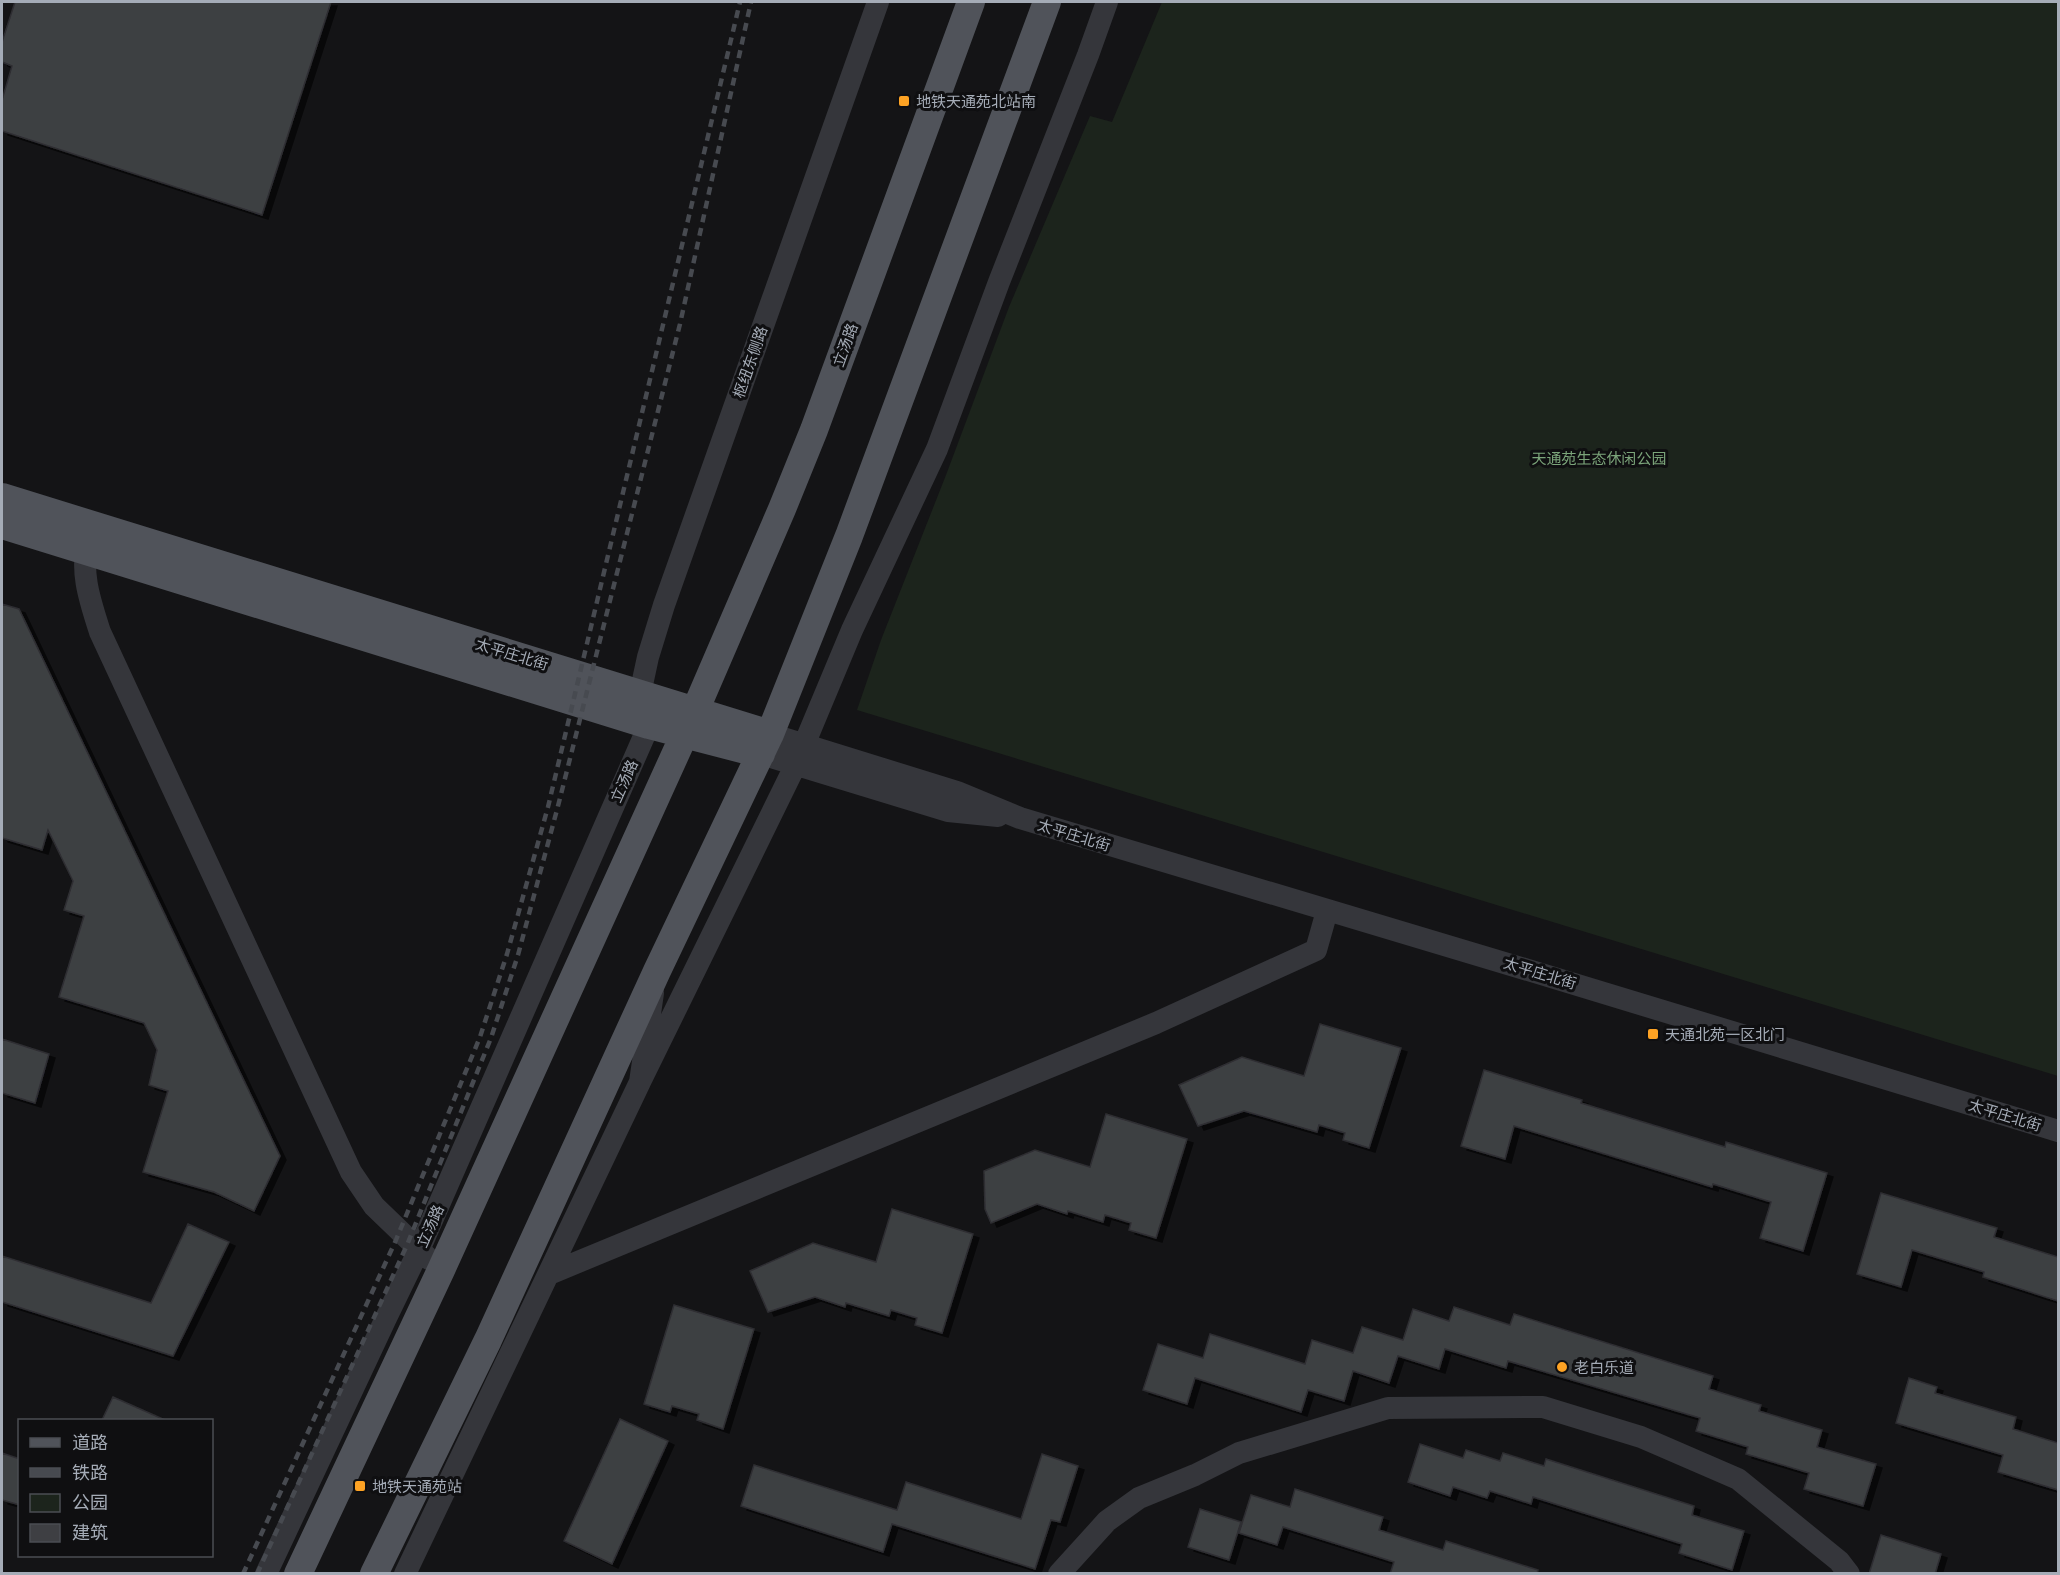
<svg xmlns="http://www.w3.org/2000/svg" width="2060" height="1575" viewBox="0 0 2060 1575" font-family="Ubuntu,'Noto Sans SC',sans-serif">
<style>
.green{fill:#1c241c}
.building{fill:#3e3f43;stroke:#2e2e32;stroke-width:1.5;filter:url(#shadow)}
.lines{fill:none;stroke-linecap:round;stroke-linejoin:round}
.minor{stroke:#35363b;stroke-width:22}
.major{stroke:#50535a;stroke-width:28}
.rail{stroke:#474a50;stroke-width:4.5;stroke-dasharray:8 6;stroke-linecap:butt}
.poi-dot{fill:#fea324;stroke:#0f0f11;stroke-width:2}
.labels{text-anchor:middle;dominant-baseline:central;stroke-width:6;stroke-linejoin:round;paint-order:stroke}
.poi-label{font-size:15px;fill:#a5acb7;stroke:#0f0f11;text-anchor:start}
.street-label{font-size:15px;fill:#a5acb7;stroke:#0f0f11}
.park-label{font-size:15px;fill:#7ba47a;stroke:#0f0f11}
</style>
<defs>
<filter id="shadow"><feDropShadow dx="6" dy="4" stdDeviation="0" flood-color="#0009"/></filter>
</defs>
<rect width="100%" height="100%" fill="#141416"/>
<!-- green -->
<path class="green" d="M1162,2H2058V1076L857,710L881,640L946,475L1009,307L1090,116L1112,122Z"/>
<!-- building -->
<path class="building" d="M15,2H331L262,215L2,131V100L12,66L2,62V42Z
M2,604L19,609L280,1156L254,1211L214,1192L143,1172L168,1091L149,1085L157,1050L144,1023L59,997L84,916L64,910L73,881L48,830L42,850L2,838Z
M1320,1024L1401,1048L1369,1148L1343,1140L1345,1133L1319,1125L1317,1132L1244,1111L1198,1126L1179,1085L1242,1057L1304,1076Z
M2,1039L49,1054L35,1103L2,1093Z
M1484,1070L1582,1100L1581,1103L1725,1147L1726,1142L1827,1173L1803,1251L1760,1238L1771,1202L1713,1184L1712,1187L1514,1126L1505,1159L1461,1146Z
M1106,1114L1187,1139L1156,1238L1129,1230L1131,1223L1105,1215L1103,1222L1068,1211L1067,1214L1037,1204L991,1223L985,1209L984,1171L1035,1150L1090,1167Z
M1881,1193L1997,1228L1994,1237L2058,1257V1301L1983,1277L1984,1272L1912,1250L1901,1287L1857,1274Z
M892,1209L973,1234L942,1333L915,1325L917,1318L891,1310L889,1316L846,1303L845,1307L815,1297L768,1312L750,1271L813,1243L876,1262Z
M188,1224L229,1242L173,1356L2,1302V1256L151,1303Z
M674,1305L754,1329L723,1429L697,1420L699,1414L672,1406L670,1412L644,1404Z
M1454,1307L1510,1325L1514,1314L1713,1376L1709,1389L1761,1405L1759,1411L1822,1430L1817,1447L1876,1464L1863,1506L1804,1489L1809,1473L1746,1454L1748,1447L1696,1431L1700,1418L1508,1361L1506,1368L1445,1349L1439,1369L1398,1356L1389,1383L1353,1371L1344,1401L1308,1390L1301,1412L1195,1378L1187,1404L1143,1390L1158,1344L1203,1358L1210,1334L1305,1364L1312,1340L1353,1353L1362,1327L1403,1340L1413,1309L1449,1321Z
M1909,1378L1937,1387L1935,1393L2016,1417L2013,1429L2058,1443V1490L1998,1472L2003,1455L1896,1423Z
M113,1397L165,1420H102Z
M620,1419L668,1441L612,1564L564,1541Z
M1420,1444L1463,1458L1466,1450L1500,1461L1503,1453L1544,1466L1546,1459L1694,1506L1692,1515L1744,1531L1732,1570L1679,1553L1682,1544L1533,1497L1531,1504L1490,1491L1487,1498L1453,1487L1450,1496L1408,1482Z
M2,1453L20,1459V1505L2,1500Z
M1042,1454L1078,1466L1060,1522L1051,1520L1035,1569L892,1524L883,1552L741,1506L754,1465L897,1510L906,1482L1021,1519Z
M1295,1489L1383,1517L1379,1530L1443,1550L1446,1541L1538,1570L1537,1574H1390L1394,1562L1283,1527L1277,1545L1239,1533L1251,1495L1290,1507Z
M1200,1509L1241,1522L1229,1560L1188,1547Z
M1881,1535L1941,1554L1935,1574H1869Z"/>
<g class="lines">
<!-- minor -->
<path class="minor" d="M89,538C79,570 90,601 100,632L351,1172L374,1206L429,1259
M644,709L640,694L648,657L664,605L878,2
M770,734L957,792L1020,818L1538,973L2058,1131
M761,754L948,811L998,816
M640,1082L796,764L852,630L937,449L999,282L1088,55L1107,2
M549,1274L1156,1023L1316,950L1327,911
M266,1574L386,1318L419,1250L649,725L665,720
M405,1574L640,1082L653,993
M1059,1574L1107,1521L1139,1498L1195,1475L1239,1453L1388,1408L1543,1407L1641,1437L1738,1479L1839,1561L1849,1574"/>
<!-- major -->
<path class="major" d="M2,497L770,734
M2,525L649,725L761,754
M298,1574L441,1270L695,711L782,509L814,430L971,2
M374,1574L488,1340L657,971L770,734L849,536L1047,2"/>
<!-- rail -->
<path class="rail" d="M243,1574L396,1240L480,1037L507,954L548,807L740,2
M257,1574L407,1245L491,1038L518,955L558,806L680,324L751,2"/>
</g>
<!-- markers -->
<g class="poi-dot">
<rect x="898" y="95" width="12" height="12" rx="3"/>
<rect x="1647" y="1028" width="12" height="12" rx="3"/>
<circle cx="1562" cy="1367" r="6"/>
<rect x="354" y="1480" width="12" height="12" rx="3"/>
</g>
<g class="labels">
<!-- poi labels -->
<g class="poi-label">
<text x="916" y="101">地铁天通苑北站南</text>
<text x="1665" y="1034">天通北苑一区北门</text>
<text x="1574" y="1367">老白乐道</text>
<text x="372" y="1486">地铁天通苑站</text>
</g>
<!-- street labels -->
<g class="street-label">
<text transform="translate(845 345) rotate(-70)">立汤路</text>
<text transform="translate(750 362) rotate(-71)">枢纽东侧路</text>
<text transform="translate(512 654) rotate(17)">太平庄北街</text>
<text transform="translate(624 781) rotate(-66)">立汤路</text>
<text transform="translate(1074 835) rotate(17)">太平庄北街</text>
<text transform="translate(1540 973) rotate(17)">太平庄北街</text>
<text transform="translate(2005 1115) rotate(17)">太平庄北街</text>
<text transform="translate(430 1226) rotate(-66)">立汤路</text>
</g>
<!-- park labels -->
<g class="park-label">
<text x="1599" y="458">天通苑生态休闲公园</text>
</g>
</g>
<!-- border -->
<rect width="2060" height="1575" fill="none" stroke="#a5acb7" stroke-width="6"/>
<!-- legend -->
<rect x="18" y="1419" width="195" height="138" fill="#0f0f11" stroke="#4b4e53" stroke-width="1.5"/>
<rect x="30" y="1438" width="30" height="9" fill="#50535a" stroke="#4b4e53" stroke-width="1.5"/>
<text x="72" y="1449" font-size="18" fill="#a5acb7">道路</text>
<rect x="30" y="1468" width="30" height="9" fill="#474a50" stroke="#4b4e53" stroke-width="1.5"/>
<text x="72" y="1479" font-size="18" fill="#a5acb7">铁路</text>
<rect x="30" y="1494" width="30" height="18" fill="#1c241c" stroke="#4b4e53" stroke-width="1.5"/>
<text x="72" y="1509" font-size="18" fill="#a5acb7">公园</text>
<rect x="30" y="1524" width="30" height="18" fill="#3e3f43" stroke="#4b4e53" stroke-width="1.5"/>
<text x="72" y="1539" font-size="18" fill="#a5acb7">建筑</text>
</svg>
